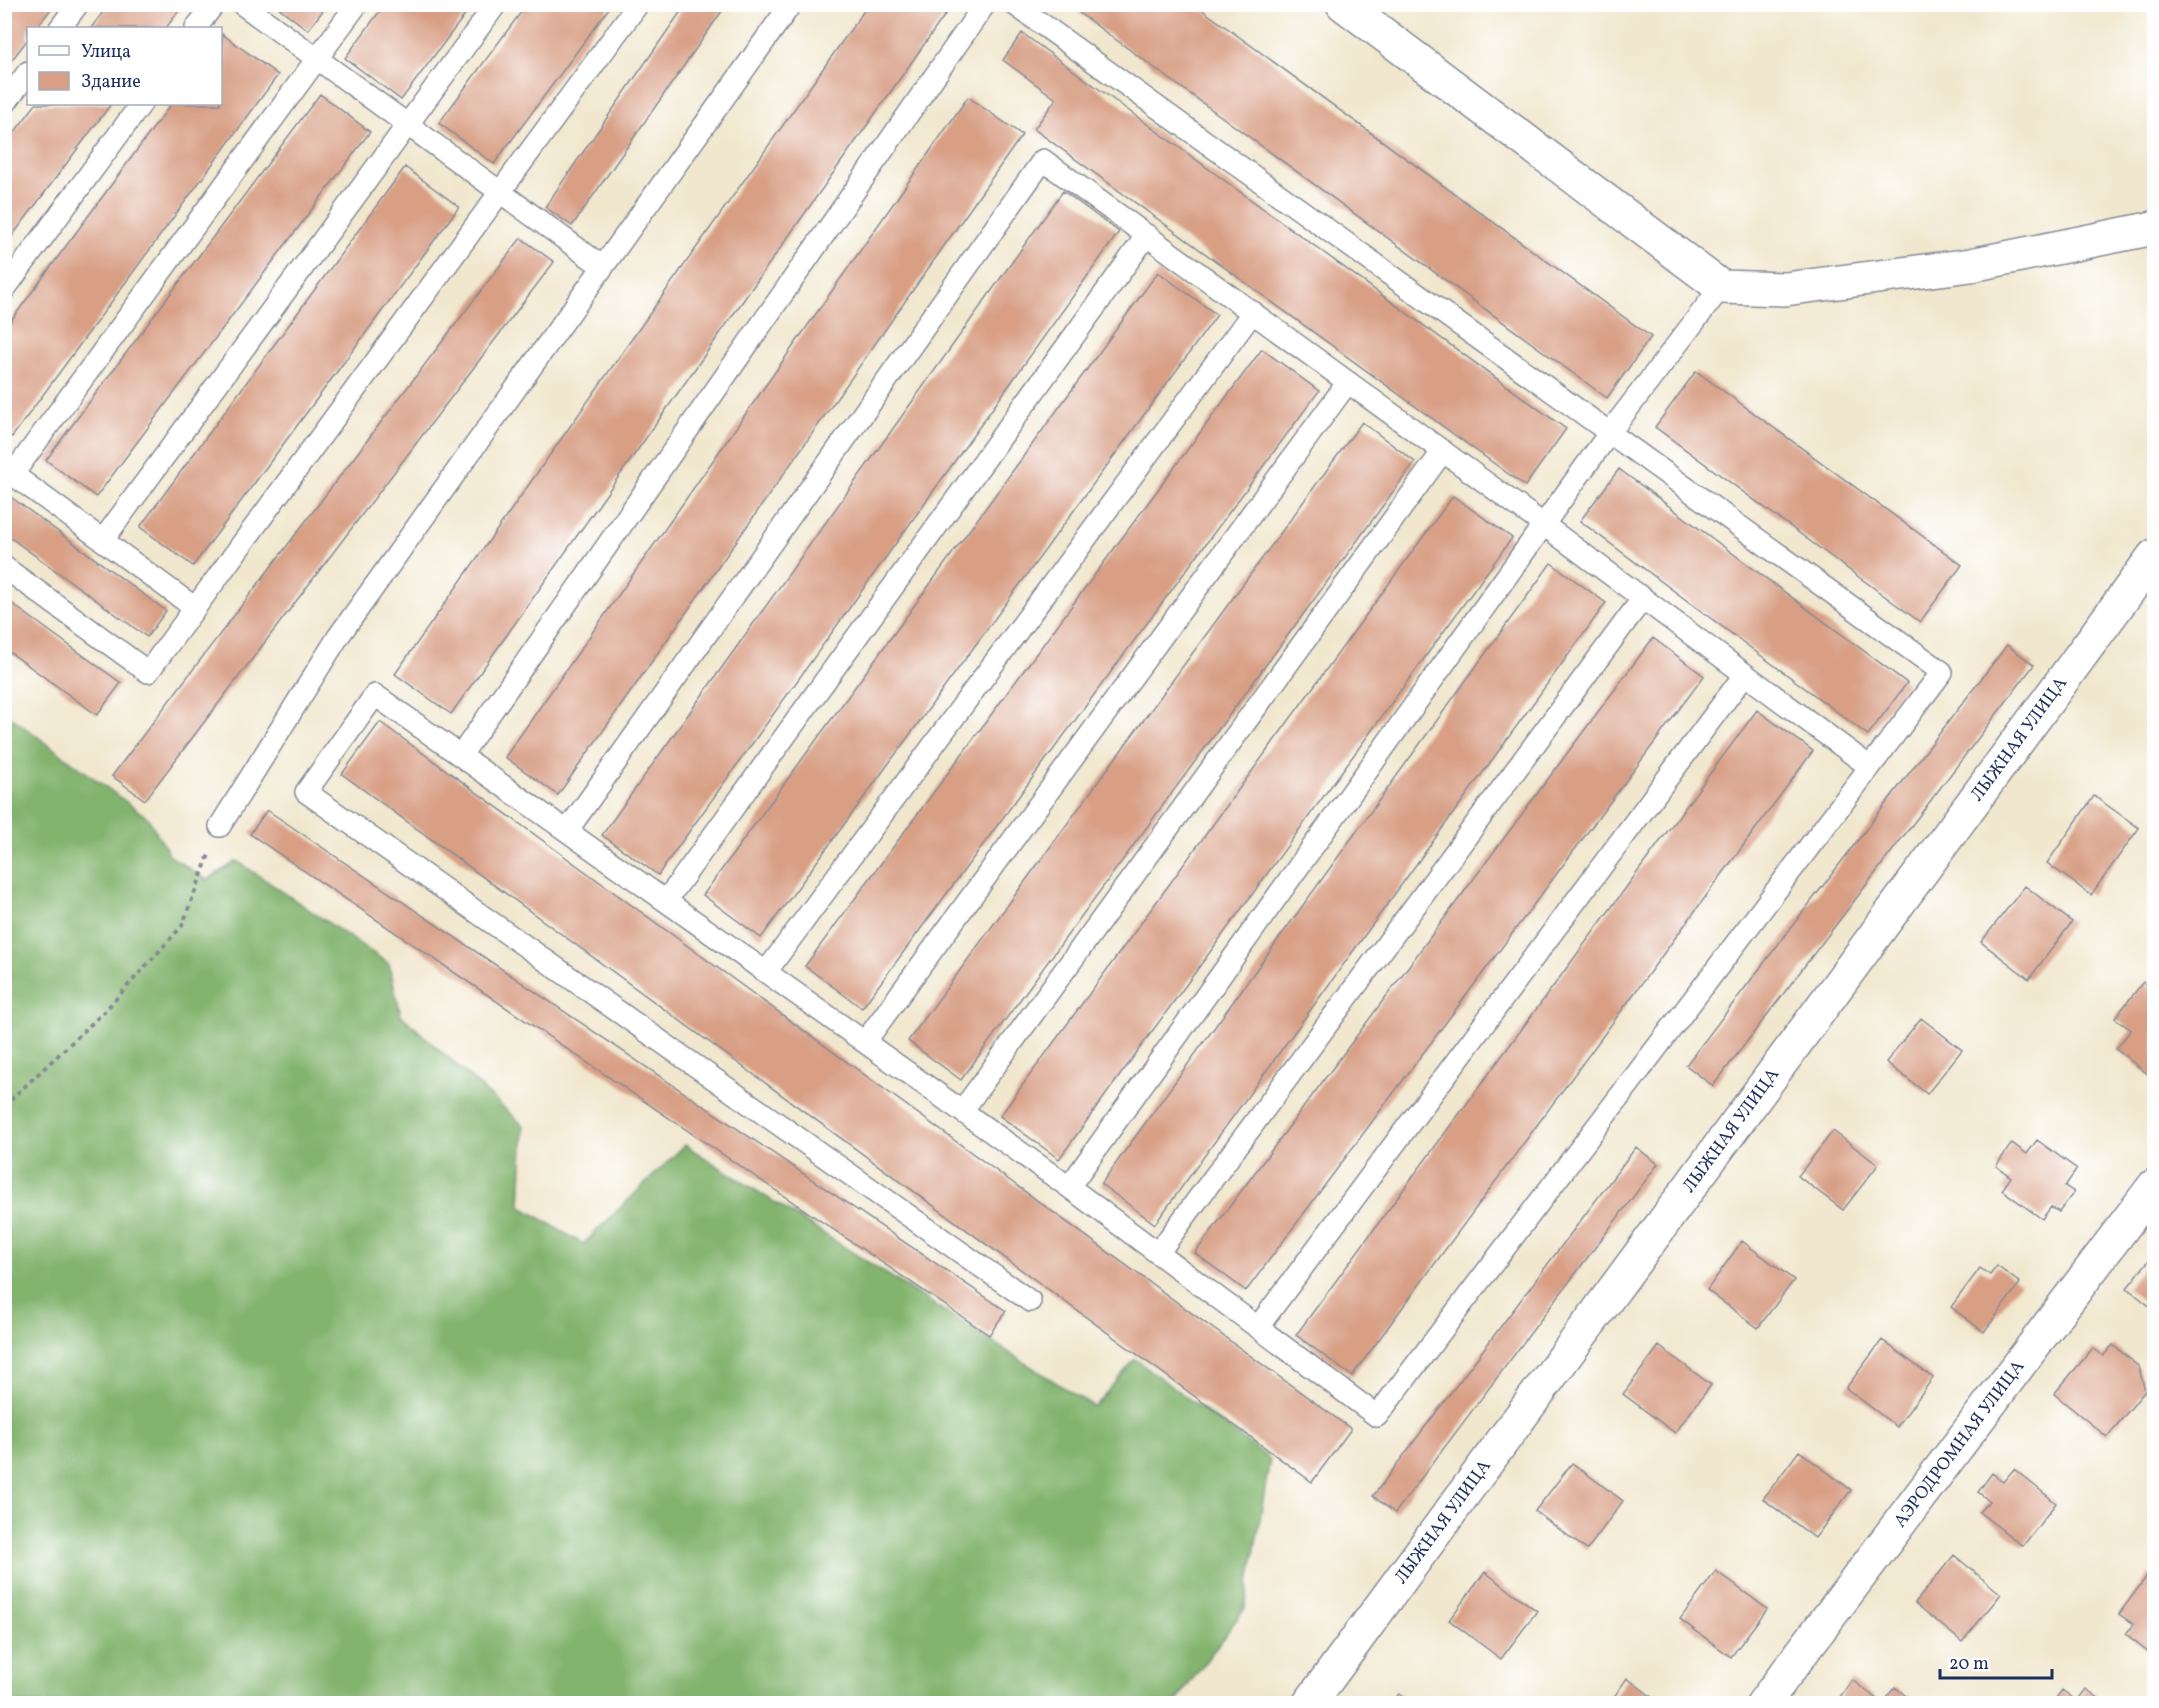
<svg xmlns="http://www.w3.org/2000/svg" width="2159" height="1708" viewBox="0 0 2159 1708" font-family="Vollkorn,serif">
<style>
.forest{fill:#83b46e;stroke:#4f7266;stroke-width:1.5}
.building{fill:#d89f85}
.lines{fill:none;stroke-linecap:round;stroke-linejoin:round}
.lane-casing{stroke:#868b96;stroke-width:24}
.street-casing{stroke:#868b96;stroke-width:36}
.path{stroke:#868b96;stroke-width:4;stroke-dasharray:4.5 4.5;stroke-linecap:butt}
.lane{stroke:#fff;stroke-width:21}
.street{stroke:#fff;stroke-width:33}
.labels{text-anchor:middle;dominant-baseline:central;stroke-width:5;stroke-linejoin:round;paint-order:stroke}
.street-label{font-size:18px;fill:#1b2f5e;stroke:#fff}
</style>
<rect width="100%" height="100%" fill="#fff"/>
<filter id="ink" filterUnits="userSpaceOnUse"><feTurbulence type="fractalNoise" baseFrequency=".0167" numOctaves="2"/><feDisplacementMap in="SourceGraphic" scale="12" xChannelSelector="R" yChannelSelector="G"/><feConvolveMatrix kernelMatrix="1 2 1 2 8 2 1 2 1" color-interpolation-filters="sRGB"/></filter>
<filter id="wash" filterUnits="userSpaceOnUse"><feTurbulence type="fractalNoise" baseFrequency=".008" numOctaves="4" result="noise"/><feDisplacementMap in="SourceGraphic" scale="24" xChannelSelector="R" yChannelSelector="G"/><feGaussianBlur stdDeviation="1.35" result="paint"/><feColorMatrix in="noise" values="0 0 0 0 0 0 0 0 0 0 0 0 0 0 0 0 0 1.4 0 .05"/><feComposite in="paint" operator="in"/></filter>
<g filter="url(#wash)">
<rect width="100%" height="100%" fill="#f1e7ce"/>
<!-- forest -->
<path class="forest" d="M4,712L148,818L170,856L207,880L237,861L389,964L401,1015L524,1126L520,1206L583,1244L685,1145L1094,1407L1135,1359L1270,1459L1245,1608L1175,1703H5Z"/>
<g id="blocks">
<!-- building -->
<path class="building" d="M4,4H55L36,28H28V39L4,70Z
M109,4H176L181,8L166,28H91Z
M274,4H328L308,30Z
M385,4H473L401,100L345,58Z
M527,4H612L494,164L439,123Z
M686,4H727L572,226L545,207Z
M1067,4H1194L1651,337L1607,398Z
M868,5H952L451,714L395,674Z
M1022,33L1566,429L1525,486L1034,129L1056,99L1003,60Z
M222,34L278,75L12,437L4,432V330L171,104H220Z
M320,94L370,132L96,497L46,460Z
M968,97L1022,135L558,795L505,757Z
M36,104H111L4,247V146Z
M405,167L459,207L193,566L140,527Z
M1063,191L1119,232L658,875L602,835Z
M521,238L554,262L145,800L112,776Z
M1158,272L1217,315L761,938L703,895Z
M1262,349L1319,391L862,1008L805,966Z
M1696,371L1962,565L1920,622L1655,427Z
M1362,422L1415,462L961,1080L908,1041Z
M1619,469L1907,683L1868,735L1580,521Z
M4,492L166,611L147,637L4,533Z
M1453,496L1512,538L1059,1159L1000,1116Z
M1551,563L1606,603L1155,1224L1101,1184Z
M4,598L121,683L97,715L4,648Z
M1653,638L1704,676L1246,1291L1195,1253Z
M2007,645L2034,665L1713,1086L1686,1065Z
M1757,710L1813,751L1352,1376L1296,1335Z
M380,722L1351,1429L1312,1482L342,774Z
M2094,796L2139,828L2091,895L2047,863Z
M267,810L1006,1311L989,1335L250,834Z
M2025,886L2072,922L2029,979L1981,942Z
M2143,982L2154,990V1076L2153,1078L2116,1049L2131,1030L2115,1018Z
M1921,1018L1962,1050L1927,1094L1886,1062Z
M1833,1131L1878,1165L1843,1210L1798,1176Z
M2037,1140L2077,1169L2065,1186L2074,1192L2059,1212L2051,1207L2042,1219L2002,1190L2011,1177L1996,1166L2012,1143L2027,1154Z
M1636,1147L1658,1164L1395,1513L1373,1496Z
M1742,1241L1794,1280L1758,1328L1707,1290Z
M2153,1255L2154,1307L2153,1309L2127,1288Z
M1997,1266L2020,1283L1984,1332L1951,1307L1980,1268L1990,1275Z
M1882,1340L1933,1378L1897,1427L1846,1388Z
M2113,1345L2139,1367L2145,1391L2107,1437L2054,1394L2093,1348L2103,1356Z
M1659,1346L1711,1385L1675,1433L1623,1394Z
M1799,1451L1851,1490L1815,1538L1763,1499Z
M1572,1463L1623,1501L1587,1550L1535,1511Z
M2014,1469L2056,1503L2023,1546L1979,1512L1989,1501L1978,1492L1992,1473L2003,1482Z
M1954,1555L2001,1594L1962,1642L1915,1603Z
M1716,1571L1767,1609L1731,1657L1680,1619Z
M1485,1572L1537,1611L1501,1659L1449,1620Z
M2149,1573L2154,1577V1656L2126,1634L2133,1624L2119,1614Z
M1627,1678L1661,1704H1609Z
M1852,1680L1882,1703L1895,1687L1916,1704H1835Z
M2086,1689L2107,1704H2052L2062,1690L2077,1701Z
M1399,1694L1412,1704H1391Z"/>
</g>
</g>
<g filter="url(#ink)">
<use href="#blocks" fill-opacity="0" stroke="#868b96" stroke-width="1.5"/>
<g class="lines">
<!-- lane casing -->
<g class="lane-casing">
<path id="lane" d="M242,4L603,267
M1014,4L1942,672L1377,1416L1069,1187
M60,28L78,4
M196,28L214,4
M4,105L28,72
M4,290L141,104
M4,468L195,608L638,4
M13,474L357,4
M103,540L496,4
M4,567L148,672L195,608
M461,755L985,4
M220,826L338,637L791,4
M567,831L1043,160L1544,525L1870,767
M666,901L1147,235
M766,972L1253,312
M865,1042L1348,382
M962,1111L1443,451
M1158,1253L1643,598
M1030,1301L306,792L375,695L1069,1187L1610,432L1721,287
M1258,1327L1745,674"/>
</g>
<!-- street casing -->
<g class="street-casing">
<g id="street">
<path d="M1343,4L1721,287L1785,289L1971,265L2154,228"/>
<path id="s1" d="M1309,1704L2154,556"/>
<path id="s2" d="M1763,1704L2154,1186"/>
</g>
</g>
<!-- path -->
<path class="path" d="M4,1106L104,1012L182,926L210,852"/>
<!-- lane -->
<use href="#lane" class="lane"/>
<!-- street -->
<use href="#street" class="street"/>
</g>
</g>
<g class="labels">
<!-- street labels -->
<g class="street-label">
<text stroke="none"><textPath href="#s1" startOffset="1198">ЛЫЖНАЯ УЛИЦА</textPath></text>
<text stroke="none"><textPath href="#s1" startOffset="712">ЛЫЖНАЯ УЛИЦА</textPath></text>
<text stroke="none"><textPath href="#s2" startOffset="326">АЭРОДРОМНАЯ УЛИЦА</textPath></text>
<text stroke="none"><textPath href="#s1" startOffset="226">ЛЫЖНАЯ УЛИЦА</textPath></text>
</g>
</g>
<!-- margin -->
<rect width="2159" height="1708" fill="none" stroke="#fff" stroke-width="24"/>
<!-- legend -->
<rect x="27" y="27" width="195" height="78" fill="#ffffff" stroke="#a4acbf" stroke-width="1.5"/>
<rect x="39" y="46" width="30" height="9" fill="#ffffff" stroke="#a4acbf" stroke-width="1.5"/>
<text x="81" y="57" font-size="18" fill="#1b2f5e">Улица</text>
<rect x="39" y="72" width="30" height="18" fill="#d89f85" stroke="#a4acbf" stroke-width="1.5"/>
<text x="81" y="87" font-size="18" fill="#1b2f5e">Здание</text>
<!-- scale -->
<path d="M1940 1669v9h112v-9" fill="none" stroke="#1b2f5e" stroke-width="3"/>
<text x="1949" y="1669" font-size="18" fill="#1b2f5e" stroke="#ffffff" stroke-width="4.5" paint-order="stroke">20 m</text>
</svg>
